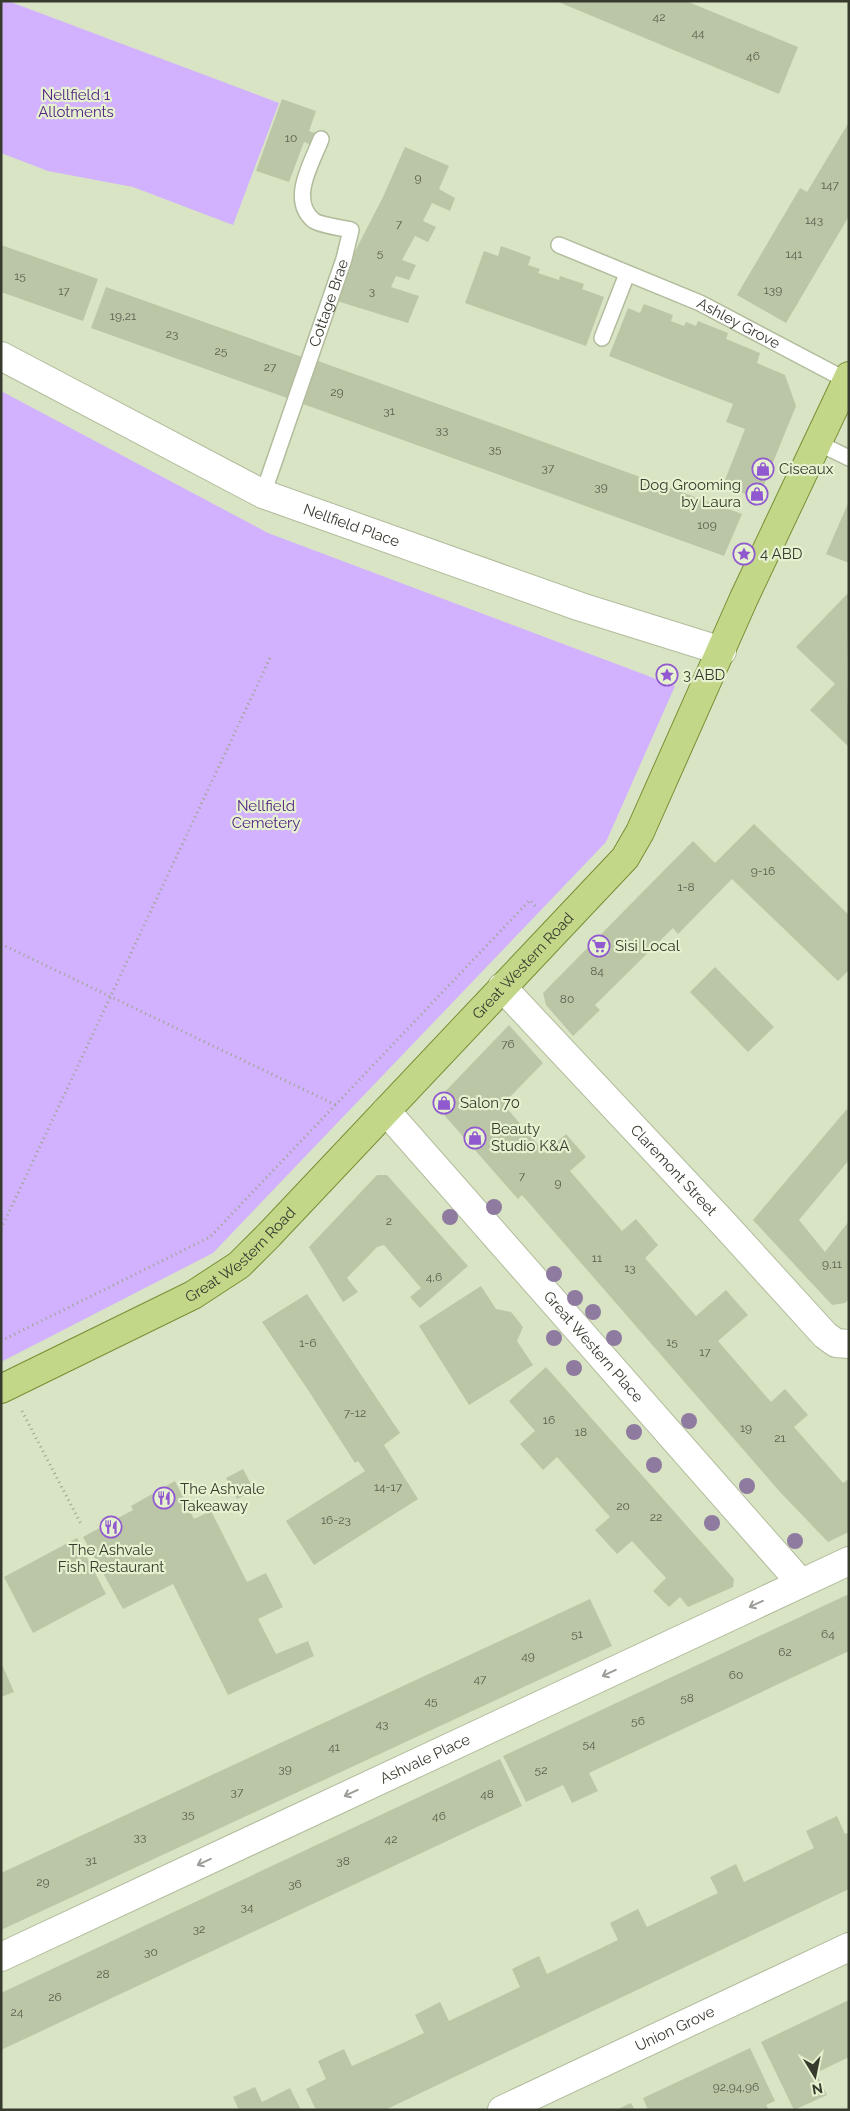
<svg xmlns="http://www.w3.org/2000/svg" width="850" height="2111" viewBox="0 0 850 2111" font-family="Raleway,sans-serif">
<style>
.green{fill:#d2b2ff}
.building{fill:#bbc6a6}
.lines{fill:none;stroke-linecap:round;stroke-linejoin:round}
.lane-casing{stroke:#b1bc9c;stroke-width:18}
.street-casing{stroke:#b1bc9c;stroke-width:30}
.secondary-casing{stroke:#b1bc9c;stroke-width:30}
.primary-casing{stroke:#779035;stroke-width:30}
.path{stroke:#9ba48b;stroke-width:3;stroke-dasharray:1 4;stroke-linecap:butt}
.lane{stroke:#fff;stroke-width:15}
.street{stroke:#fff;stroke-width:28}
.secondary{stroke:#fff;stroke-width:28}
.primary{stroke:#c2d788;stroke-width:28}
.tree{fill:#8f7aa0}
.oneway{stroke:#9b9d96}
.labels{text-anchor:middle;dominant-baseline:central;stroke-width:4.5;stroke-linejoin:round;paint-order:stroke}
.number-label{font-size:12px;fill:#585e4c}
.park-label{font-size:15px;fill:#542384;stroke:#e5f1cf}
.street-label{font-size:15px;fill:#373b2e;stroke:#e5f1cf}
.poi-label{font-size:15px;fill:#373b2e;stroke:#e5f1cf;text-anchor:start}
</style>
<rect width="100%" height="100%" fill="#d8e4c3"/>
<!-- green -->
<path class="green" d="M3,1H8L279,103L233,225L133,187L48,171L1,153V6Z
M1,391L268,533L675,686L606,842L213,1253L1,1362Z"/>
<!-- building -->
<path class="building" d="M556,1H686L798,47L779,94Z
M282,99L316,111L309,131L315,133L311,145L304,142L289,182L256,171Z
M849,122V216L786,323L737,295L800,188L807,192Z
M405,147L449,166L439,189L455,198L450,211L432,203L423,221L436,227L428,242L415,236L402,260L416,265L409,280L396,276L391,287L419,296L408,323L337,301L350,261L383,197Z
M1,245L98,279L83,321L1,292Z
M501,246L531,257L528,265L540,269L538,273L559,280L560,276L584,284L582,289L604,297L586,346L465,303L484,251L498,256Z
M106,287L302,357L287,398L91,328Z
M644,304L673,315L671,321L684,326L686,322L696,326L698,321L728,333L726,339L760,353L757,363L785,375L796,406L758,499L723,485L745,429L726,422L733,404L609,356L628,308L640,313Z
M318,361L530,437L742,514L724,556L303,404Z
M849,501V563L826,554Z
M849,592L847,672L849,747L810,710L835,684L796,647Z
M754,824L849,915V970L838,981L732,879L678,934L673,928L595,1005L600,1010L573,1036L546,1005L543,993L693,841L715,863Z
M715,967L774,1027L748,1052L690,992Z
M509,1025L543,1063L507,1100L505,1106L545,1153L566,1134L586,1157L570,1171L622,1231L636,1219L658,1245L645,1258L696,1316L726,1290L748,1315L718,1341L771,1402L785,1389L808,1415L794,1427L843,1483L849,1479V1532L828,1542L780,1492L522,1195L518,1199L438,1108L439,1098Z
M847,1109L849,1111V1160L799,1220L825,1252L849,1221V1299L845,1303L832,1305L753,1220Z
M377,1175H387L468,1266L420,1308L410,1297L421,1288L384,1245L377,1247L347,1278L358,1292L343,1302L309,1247Z
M481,1286L496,1309L511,1312L523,1327L517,1341L533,1365L469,1405L419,1326Z
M307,1294L400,1433L384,1445L418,1499L314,1565L286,1521L365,1471L358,1461L355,1463L310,1393L262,1322Z
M546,1367L734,1579L733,1587L688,1607L680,1597L669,1607L653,1591L666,1578L632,1541L617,1554L595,1530L610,1517L557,1457L543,1470L520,1444L535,1431L509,1401Z
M243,1469L254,1490L237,1499L226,1478Z
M175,1481L194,1519L211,1511L247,1582L266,1573L283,1607L258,1619L276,1654L308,1641L314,1656L228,1695L173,1584L123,1609L83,1537L133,1510L131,1506Z
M77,1538L106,1594L33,1633L4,1577Z
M849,1594V1651L589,1773L598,1791L572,1803L563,1785L526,1802L503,1756Z
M590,1599L612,1646L1,1930V1873Z
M1,1662L14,1692L1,1697Z
M500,1759L522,1806L1,2050V1993Z
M837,1816L845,1834L849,1832V1889L385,2110H316L306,2089L326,2079L318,2061L344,2049L352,2066L388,2050L424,2033L415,2015L440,2002L449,2021L520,1987L512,1969L539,1956L547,1974L618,1940L610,1923L638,1909L647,1927L718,1893L710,1877L736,1864L744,1882L814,1848L806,1831Z
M849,2000V2061L847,2058L816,2073L827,2095L794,2110L761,2042Z
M750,2048L775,2101L766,2105L769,2110H648L643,2098Z
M255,2087L262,2102L290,2088L301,2110H239L233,2097Z
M631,2103L635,2110H616Z"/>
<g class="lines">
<!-- lane casing -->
<g class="lane-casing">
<g id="lane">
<path id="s1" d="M559,245L700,303L846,380"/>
<path d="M602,338L627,274"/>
<path d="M816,442L849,458"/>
<path id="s2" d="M263,494L344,259L351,230C342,228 319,225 313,220C289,199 312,163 321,139"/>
</g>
</g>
<!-- street casing -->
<g class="street-casing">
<g id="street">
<path id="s3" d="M1,356L263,494L581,607L722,651"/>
<path id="s4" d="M502,987L725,1225L825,1335L836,1343L849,1344"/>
<path id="s5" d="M386,1111L801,1583"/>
<path id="s6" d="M1,1957L849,1561"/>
</g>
</g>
<!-- secondary casing -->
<g class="secondary-casing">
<g id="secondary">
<path id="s7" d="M502,2110L849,1947"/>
</g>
</g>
<!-- primary casing -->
<g class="primary-casing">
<g id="primary">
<path id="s8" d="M1,1389L193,1295L239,1265L269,1235L625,858L640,832L744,598L849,376"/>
</g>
</g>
<!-- path -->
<path class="path" d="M1,944L336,1105
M1,1229L270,658
M1,1341L210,1237L530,900L536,907
M22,1411L82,1526"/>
<!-- lane -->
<use href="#lane" class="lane"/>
<!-- street -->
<use href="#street" class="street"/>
<!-- secondary -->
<use href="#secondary" class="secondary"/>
<!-- primary -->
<use href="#primary" class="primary"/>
</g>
<!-- trees -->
<g class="tree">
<circle cx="494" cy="1207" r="8"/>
<circle cx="450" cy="1217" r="8"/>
<circle cx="554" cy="1274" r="8"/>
<circle cx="575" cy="1298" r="8"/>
<circle cx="593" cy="1312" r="8"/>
<circle cx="554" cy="1338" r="8"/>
<circle cx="614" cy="1338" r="8"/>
<circle cx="574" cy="1368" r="8"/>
<circle cx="689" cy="1421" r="8"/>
<circle cx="634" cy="1432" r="8"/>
<circle cx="654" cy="1465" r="8"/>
<circle cx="747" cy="1486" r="8"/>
<circle cx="712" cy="1523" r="8"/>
<circle cx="795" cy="1541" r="8"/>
</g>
<!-- one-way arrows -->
<defs><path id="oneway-shaft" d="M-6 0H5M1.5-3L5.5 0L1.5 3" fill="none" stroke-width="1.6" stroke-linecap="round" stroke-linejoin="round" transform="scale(1.25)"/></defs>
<g class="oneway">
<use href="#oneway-shaft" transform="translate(756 1604) rotate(155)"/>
<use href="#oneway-shaft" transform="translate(609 1673) rotate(155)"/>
<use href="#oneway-shaft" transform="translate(351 1793) rotate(155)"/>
<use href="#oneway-shaft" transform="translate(204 1862) rotate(155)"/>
</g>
<!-- icons -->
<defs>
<g id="shop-ring" transform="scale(1.125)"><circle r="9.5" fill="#e5f1cf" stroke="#9159d0" stroke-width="1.5"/><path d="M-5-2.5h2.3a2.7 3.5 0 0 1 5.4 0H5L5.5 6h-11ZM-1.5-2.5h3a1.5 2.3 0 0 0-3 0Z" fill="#9159d0"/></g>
<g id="sight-ring" transform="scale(1.125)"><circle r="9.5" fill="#e5f1cf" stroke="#9159d0" stroke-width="1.5"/><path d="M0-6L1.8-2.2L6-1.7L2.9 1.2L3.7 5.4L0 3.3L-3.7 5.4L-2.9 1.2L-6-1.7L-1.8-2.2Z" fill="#9159d0"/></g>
<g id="supermarket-ring" transform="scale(1.125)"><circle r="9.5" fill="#e5f1cf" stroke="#9159d0" stroke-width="1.5"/><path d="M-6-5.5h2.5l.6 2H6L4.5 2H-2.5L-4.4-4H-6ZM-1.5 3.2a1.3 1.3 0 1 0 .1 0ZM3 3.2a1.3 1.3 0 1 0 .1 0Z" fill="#9159d0"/></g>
<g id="restaurant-ring" transform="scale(1.125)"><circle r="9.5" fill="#e5f1cf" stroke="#9159d0" stroke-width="1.5"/><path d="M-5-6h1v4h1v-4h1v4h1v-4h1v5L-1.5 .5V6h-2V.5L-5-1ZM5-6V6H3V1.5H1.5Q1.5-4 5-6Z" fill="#9159d0"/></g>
</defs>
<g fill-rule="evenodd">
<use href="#shop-ring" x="763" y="469"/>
<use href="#shop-ring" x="757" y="494"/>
<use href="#sight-ring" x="744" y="554"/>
<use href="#sight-ring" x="667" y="675"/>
<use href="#supermarket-ring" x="599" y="946"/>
<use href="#shop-ring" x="444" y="1103"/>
<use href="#shop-ring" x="475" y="1138"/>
<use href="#restaurant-ring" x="164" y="1498"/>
<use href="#restaurant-ring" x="111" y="1527"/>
</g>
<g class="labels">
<!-- number labels -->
<g class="number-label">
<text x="659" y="17">42</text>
<text x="698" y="33">44</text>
<text x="753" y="56">46</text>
<text x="291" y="138">10</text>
<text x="418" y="178">9</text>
<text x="830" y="185">147</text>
<text x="814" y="220">143</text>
<text x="399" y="224">7</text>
<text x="380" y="253">5</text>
<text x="794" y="254">141</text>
<text x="20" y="276">15</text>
<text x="773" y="290">139</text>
<text x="64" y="291">17</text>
<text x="372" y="291">3</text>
<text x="123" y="316">19,21</text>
<text x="172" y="334">23</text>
<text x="221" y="351">25</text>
<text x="270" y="367">27</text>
<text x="337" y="392">29</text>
<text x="389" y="411">31</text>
<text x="442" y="430">33</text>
<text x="495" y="449">35</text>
<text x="548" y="468">37</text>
<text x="601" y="487">39</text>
<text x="707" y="525">109</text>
<text x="763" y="871">9-16</text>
<text x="686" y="887">1-8</text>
<text x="597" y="971">84</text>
<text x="567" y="999">80</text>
<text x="508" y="1044">76</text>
<text x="522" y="1176">7</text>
<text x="558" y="1183">9</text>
<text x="389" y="1221">2</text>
<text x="597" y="1258">11</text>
<text x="832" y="1264">9,11</text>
<text x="630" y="1268">13</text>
<text x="434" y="1277">4,6</text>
<text x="672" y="1342">15</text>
<text x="308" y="1343">1-6</text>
<text x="705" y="1352">17</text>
<text x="355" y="1413">7-12</text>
<text x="549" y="1420">16</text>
<text x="746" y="1428">19</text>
<text x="581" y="1432">18</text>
<text x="780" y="1438">21</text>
<text x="388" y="1487">14-17</text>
<text x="623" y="1506">20</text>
<text x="656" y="1517">22</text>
<text x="336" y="1520">16-23</text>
<text x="577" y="1634">51</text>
<text x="828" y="1634">64</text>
<text x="785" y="1652">62</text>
<text x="528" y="1656">49</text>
<text x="736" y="1675">60</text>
<text x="480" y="1679">47</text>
<text x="687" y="1698">58</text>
<text x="431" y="1701">45</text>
<text x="638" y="1721">56</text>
<text x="382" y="1724">43</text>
<text x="589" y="1744">54</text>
<text x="334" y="1747">41</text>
<text x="285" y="1769">39</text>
<text x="541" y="1770">52</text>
<text x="237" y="1792">37</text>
<text x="487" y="1794">48</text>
<text x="188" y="1814">35</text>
<text x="439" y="1816">46</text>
<text x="140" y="1837">33</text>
<text x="391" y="1839">42</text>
<text x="91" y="1860">31</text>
<text x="343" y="1861">38</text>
<text x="43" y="1882">29</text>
<text x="295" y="1884">36</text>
<text x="247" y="1907">34</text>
<text x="199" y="1929">32</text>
<text x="151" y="1952">30</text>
<text x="103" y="1974">28</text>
<text x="55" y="1997">26</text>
<text x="17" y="2012">24</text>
<text x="736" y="2087">92,94,96</text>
</g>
<!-- park labels -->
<g class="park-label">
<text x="76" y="95">Nellfield 1<tspan x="76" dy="17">Allotments</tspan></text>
<text x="266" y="806">Nellfield<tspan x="266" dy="17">Cemetery</tspan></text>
</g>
<!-- street labels -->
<g class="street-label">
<text stroke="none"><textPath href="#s2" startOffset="202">Cottage Brae</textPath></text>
<text stroke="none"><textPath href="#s1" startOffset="196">Ashley Grove</textPath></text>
<text stroke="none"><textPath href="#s3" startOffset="390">Nellfield Place</textPath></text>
<text stroke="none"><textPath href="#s8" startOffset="681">Great Western Road</textPath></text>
<text stroke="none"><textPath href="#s4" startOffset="251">Claremont Street</textPath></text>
<text stroke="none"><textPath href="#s8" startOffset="276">Great Western Road</textPath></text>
<text stroke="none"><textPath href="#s5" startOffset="314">Great Western Place</textPath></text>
<text stroke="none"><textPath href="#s6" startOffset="468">Ashvale Place</textPath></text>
<text stroke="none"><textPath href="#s7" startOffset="191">Union Grove</textPath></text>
</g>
<!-- poi labels -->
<g class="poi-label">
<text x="779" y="469">Ciseaux</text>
<text x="741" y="485" text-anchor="end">Dog Grooming<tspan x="741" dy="17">by Laura</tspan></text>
<text x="760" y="554">4 ABD</text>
<text x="683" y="675">3 ABD</text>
<text x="615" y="946">Sisi Local</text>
<text x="460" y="1103">Salon 70</text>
<text x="491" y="1129">Beauty<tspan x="491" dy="17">Studio K&amp;A</tspan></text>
<text x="180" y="1489">The Ashvale<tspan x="180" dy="17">Takeaway</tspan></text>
<text x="111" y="1550" text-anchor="middle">The Ashvale<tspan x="111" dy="17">Fish Restaurant</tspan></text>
</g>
</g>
<!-- border -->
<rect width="850" height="2111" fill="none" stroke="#373b2e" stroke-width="5"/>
<!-- north arrow -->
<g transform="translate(815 2076) rotate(170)" stroke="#e5f1cf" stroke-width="4" paint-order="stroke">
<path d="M0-4L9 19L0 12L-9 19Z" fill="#373b2e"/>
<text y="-8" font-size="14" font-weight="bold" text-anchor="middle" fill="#373b2e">N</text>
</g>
</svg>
